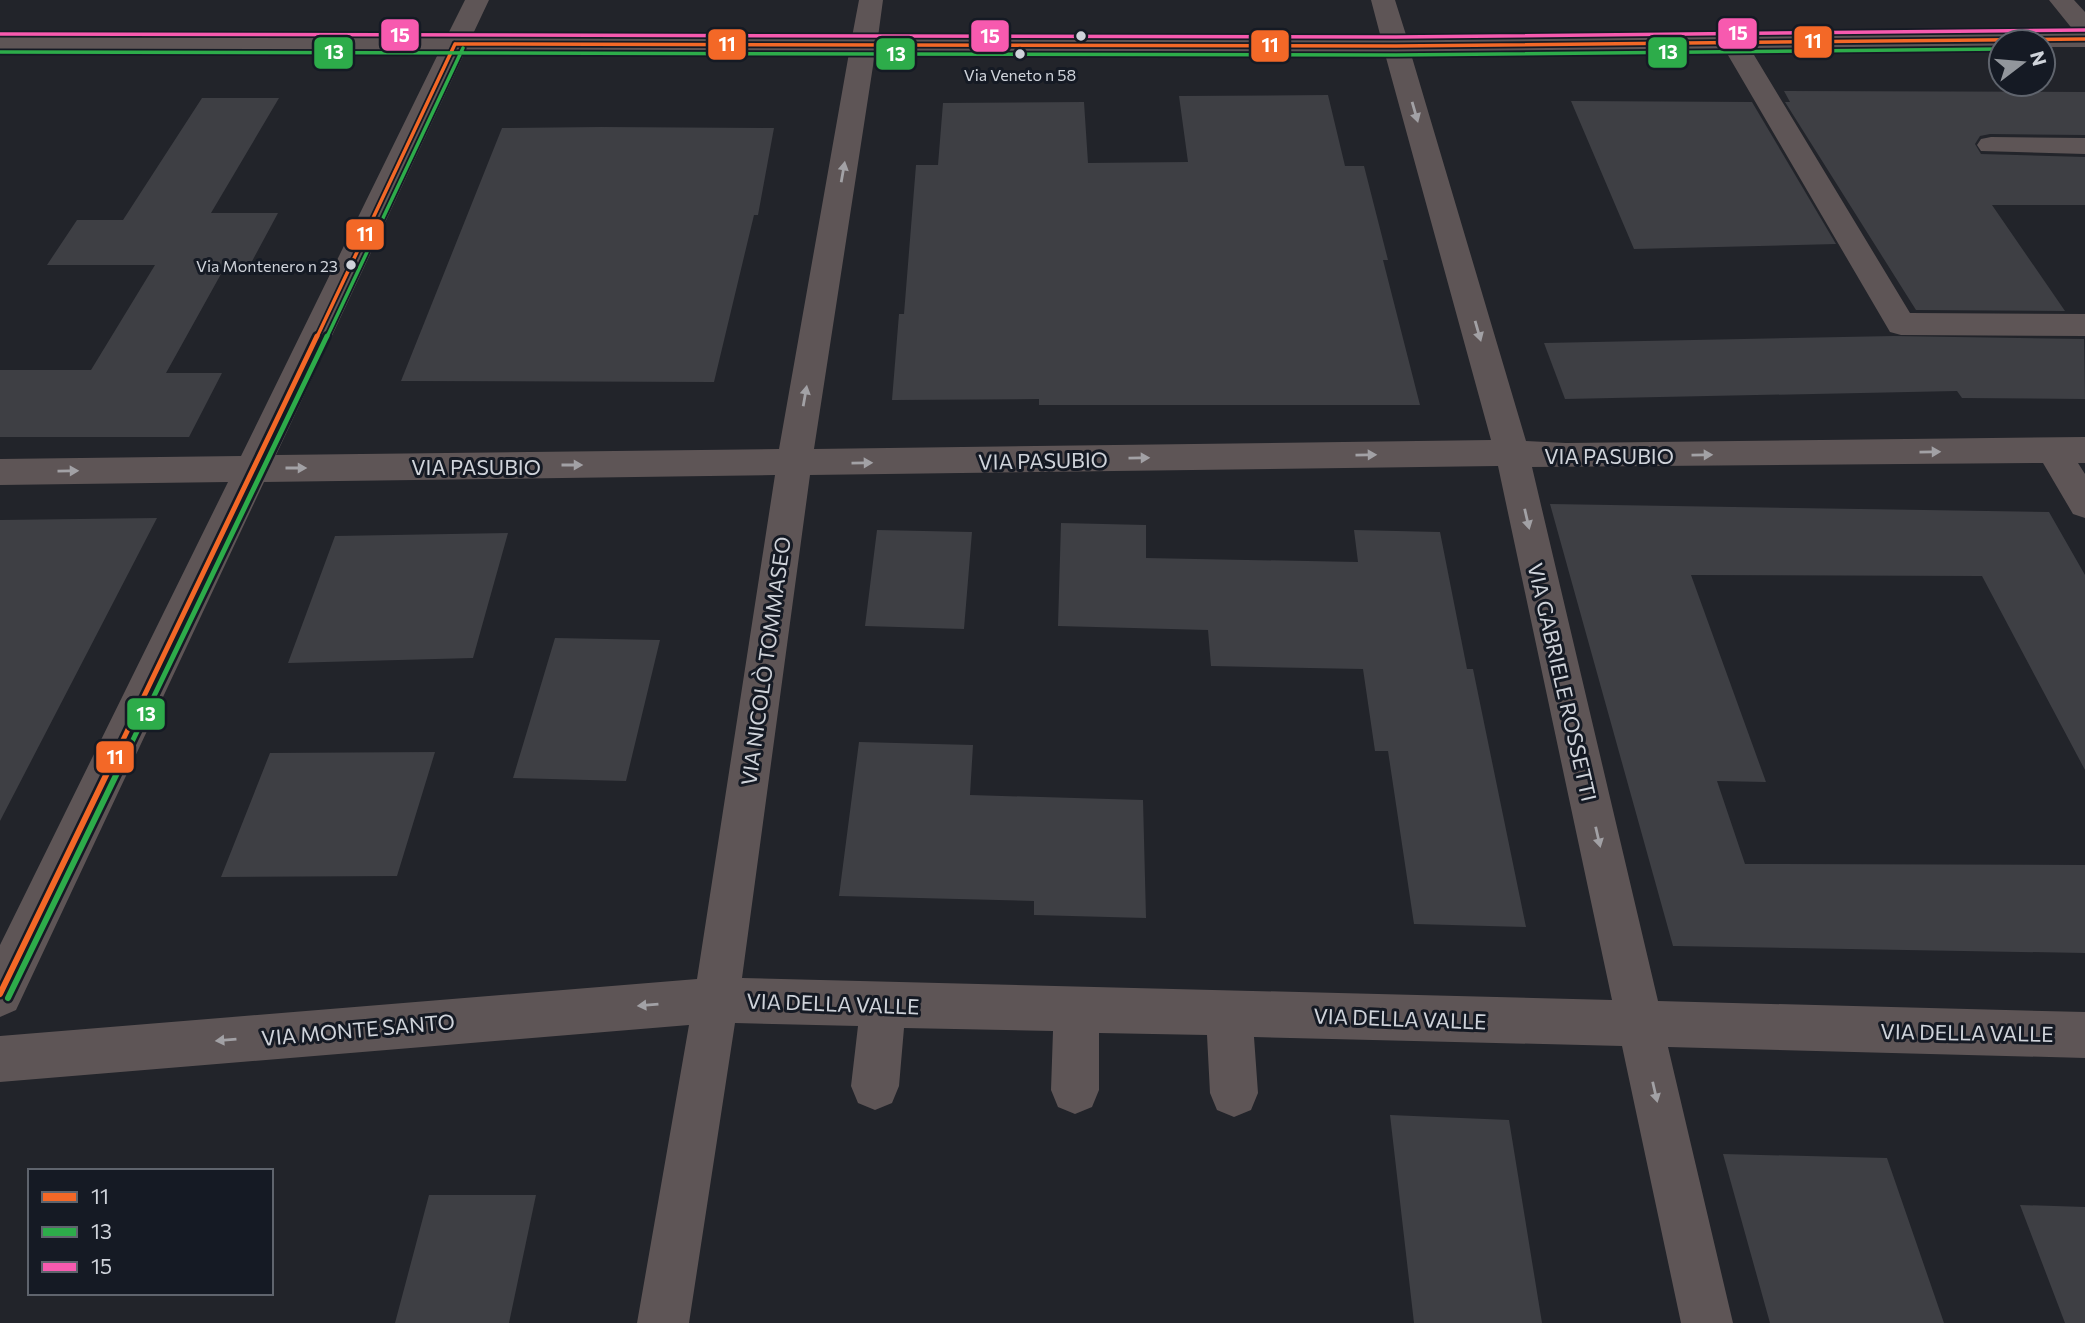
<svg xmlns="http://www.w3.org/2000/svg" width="2085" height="1323" viewBox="0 0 2085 1323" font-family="Commissioner,sans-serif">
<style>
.building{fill:#3e3f44}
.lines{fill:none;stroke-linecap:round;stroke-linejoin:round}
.minor{fill:#5e5556;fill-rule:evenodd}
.bus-1-far2-casing{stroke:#151a24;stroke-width:7}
.bus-1-far1-casing{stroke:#151a24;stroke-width:10}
.bus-1-casing{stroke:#151a24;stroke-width:11}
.bus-2-far2-casing{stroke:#151a24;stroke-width:7}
.bus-2-far1-casing{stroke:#151a24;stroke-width:10}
.bus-2-casing{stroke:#151a24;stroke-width:11}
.bus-3-casing{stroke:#151a24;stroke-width:7}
.bus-1-far2{stroke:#f36827;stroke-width:3.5}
.bus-1-far1{stroke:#f36827;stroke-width:5}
.bus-1{stroke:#f36827;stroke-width:6}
.bus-2-far2{stroke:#2dac4a;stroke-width:3.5}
.bus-2-far1{stroke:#2dac4a;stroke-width:5}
.bus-2{stroke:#2dac4a;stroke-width:6}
.bus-3{stroke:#f75aaf;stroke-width:3.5}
.oneway{fill:#a2a1a5}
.bus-dot{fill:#cfd3da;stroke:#151a24;stroke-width:2.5}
.labels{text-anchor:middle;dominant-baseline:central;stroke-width:6;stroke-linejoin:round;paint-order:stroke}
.far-bus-label{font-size:16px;fill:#cfd3da;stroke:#151a24}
.street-label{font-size:21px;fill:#cfd3da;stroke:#151a24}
.line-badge{stroke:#151a24;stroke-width:2.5}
.badge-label{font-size:19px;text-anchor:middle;font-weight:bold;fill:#fff}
</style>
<rect width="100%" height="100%" fill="#22242a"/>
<!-- building -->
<path class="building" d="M1784,91L2085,92V135L1990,134L1980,136L1975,144L1981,154L2085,157V205H1992L2065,311L1916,310L1785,102H1790Z
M1328,95L1345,166H1364L1388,260H1383L1420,405H1039V399L892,400L899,314H904L916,165H938L943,103L1084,102L1088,163L1188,162L1179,96Z
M202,98H279L211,213H278L250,265H226L166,373H222L189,437H0V370H91L155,265H47L77,220H123Z
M1571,101L1752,102L1836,244L1634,249Z
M601,127L774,128L758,215H754L714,382L401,381L502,128Z
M1894,336L2084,339L2085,399L1962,398L1957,391L1565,399L1544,343Z
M1550,504L2049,512L2085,575V770L1982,576L1691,575L1766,782L1717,781L1745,864L2085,865V953L1673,946Z
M157,518L0,821V520Z
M1061,523L1146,525V558L1358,562L1354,530L1440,532L1467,669H1473L1526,927L1414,924L1388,751H1375L1363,669L1211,666L1208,630L1058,626Z
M877,530L972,532L964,629L865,626Z
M508,533L473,658L288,663L335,536Z
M555,638L660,640L626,781L513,778Z
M859,742L973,745L970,795L1143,800L1146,918L1034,915V901L839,896Z
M435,752L397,876L221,877L270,753Z
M1390,1115L1509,1120L1542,1323H1414Z
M1723,1154L1887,1158L1944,1323H1770Z
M429,1195H536L509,1323H395Z
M2020,1205L2085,1207V1323H2065Z"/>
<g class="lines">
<!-- minor -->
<path class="minor" d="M465,0H489L472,36L852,37L859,0H883L878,37L1381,38L1371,0H1395L1407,38L2074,31L2049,0H2074L2085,12V47H2043V42H2001V48L1751,50L1910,313L2085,314V336L1901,335L1890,332L1725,50L1411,54L1526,441L1566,443L2085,437V463H2078L2085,474V518L2073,514L2043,463L1532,467L1658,1001L2085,1012V1058L1668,1047L1733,1323H1681L1622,1046L1254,1037L1258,1093L1251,1110L1234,1117L1217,1110L1210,1093L1207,1035L1099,1033V1090L1092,1107L1075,1114L1058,1107L1051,1090L1053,1031L904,1028L899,1086L892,1103L875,1110L858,1103L851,1086L858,1026L735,1023L689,1323H637L689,1025L0,1082V1036L697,979L775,475L264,482L16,1010L0,1017V945L228,482L0,485V459L241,456L439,52L0,51V35L447,36ZM465,52L849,53L779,449L276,455ZM875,53L1385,54L1491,440L814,449ZM1498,466L1612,1000L742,978L810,475Z
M1991,137L2085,138V154L1981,151L1977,145L1981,139Z"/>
<!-- bus-1-far2 casing -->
<g class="bus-1-far2-casing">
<path id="bus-1-far2" d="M455,44L1396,46L2085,39
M317,337L455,44"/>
</g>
<!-- bus-1-far1 casing -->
<g class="bus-1-far1-casing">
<path id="bus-1-far1" d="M109,769L317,336"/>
</g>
<!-- bus-1 casing -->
<g class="bus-1-casing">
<path id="bus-1" d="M0,994L110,767"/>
</g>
<!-- bus-2-far2 casing -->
<g class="bus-2-far2-casing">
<path id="bus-2-far2" d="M0,52L1396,55L2001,49
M327,337L463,48"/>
</g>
<!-- bus-2-far1 casing -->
<g class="bus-2-far1-casing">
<path id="bus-2-far1" d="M119,769L327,336"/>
</g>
<!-- bus-2 casing -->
<g class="bus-2-casing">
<path id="bus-2" d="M8,998L120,767"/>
</g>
<!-- bus-3 casing -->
<g class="bus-3-casing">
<path id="bus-3" d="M0,34L1396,37L2085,30"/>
</g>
<!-- bus-1-far2 -->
<use href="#bus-1-far2" class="bus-1-far2"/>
<!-- bus-1-far1 -->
<use href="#bus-1-far1" class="bus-1-far1"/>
<!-- bus-1 -->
<use href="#bus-1" class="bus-1"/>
<!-- bus-2-far2 -->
<use href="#bus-2-far2" class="bus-2-far2"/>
<!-- bus-2-far1 -->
<use href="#bus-2-far1" class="bus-2-far1"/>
<!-- bus-2 -->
<use href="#bus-2" class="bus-2"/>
<!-- bus-3 -->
<use href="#bus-3" class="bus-3"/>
</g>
<!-- one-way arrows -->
<defs><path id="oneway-solid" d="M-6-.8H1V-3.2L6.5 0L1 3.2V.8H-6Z" transform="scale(1.75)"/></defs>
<g class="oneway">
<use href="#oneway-solid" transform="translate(1415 112) rotate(74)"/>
<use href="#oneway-solid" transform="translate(843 172) rotate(-80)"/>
<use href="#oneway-solid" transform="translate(1478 331) rotate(74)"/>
<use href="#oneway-solid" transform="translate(805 396) rotate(-80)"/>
<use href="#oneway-solid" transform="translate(1930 452) rotate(-1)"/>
<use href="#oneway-solid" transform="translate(1366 455) rotate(-1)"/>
<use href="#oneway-solid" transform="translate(1702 455) rotate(-1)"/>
<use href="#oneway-solid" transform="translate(1139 458) rotate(-1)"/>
<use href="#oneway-solid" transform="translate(862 463) rotate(-1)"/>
<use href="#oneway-solid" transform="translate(572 465)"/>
<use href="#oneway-solid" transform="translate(296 468)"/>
<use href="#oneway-solid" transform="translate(68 471) rotate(-1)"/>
<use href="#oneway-solid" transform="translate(1527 519) rotate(77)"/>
<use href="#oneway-solid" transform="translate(1598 837) rotate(77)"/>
<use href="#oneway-solid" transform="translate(648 1005) rotate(175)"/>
<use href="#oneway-solid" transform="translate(226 1040) rotate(175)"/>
<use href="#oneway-solid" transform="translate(1655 1092) rotate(77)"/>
</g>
<!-- markers -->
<g class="bus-dot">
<circle cx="1081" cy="36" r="6"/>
<circle cx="1020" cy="54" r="6"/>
<circle cx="351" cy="265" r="6"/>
</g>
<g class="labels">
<!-- far-bus labels -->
<g class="far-bus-label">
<text x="1020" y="74">Via Veneto n 58</text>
<text x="338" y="265" text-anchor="end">Via Montenero n 23</text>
</g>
<!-- street labels -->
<g class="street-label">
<text x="1609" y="455">VIA PASUBIO</text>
<text transform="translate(1043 460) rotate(-1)">VIA PASUBIO</text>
<text x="476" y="466">VIA PASUBIO</text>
<text transform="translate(765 661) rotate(-82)">VIA NICOLÒ TOMMASEO</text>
<text transform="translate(1563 682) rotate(77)">VIA GABRIELE ROSSETTI</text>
<text transform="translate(833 1003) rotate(2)">VIA DELLA VALLE</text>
<text transform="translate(1400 1018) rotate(2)">VIA DELLA VALLE</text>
<text transform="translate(358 1029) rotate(-5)">VIA MONTE SANTO</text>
<text transform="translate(1967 1032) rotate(1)">VIA DELLA VALLE</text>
</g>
</g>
<g class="line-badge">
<rect x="1717" y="17" width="41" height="33" rx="7" fill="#f75aaf"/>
<rect x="380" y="18" width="40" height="34" rx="7" fill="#f75aaf"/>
<rect x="970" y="19" width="40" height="34" rx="7" fill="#f75aaf"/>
<rect x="1793" y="25" width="40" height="34" rx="7" fill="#f36827"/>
<rect x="707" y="28" width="40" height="33" rx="7" fill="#f36827"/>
<rect x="1250" y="29" width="40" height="34" rx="7" fill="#f36827"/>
<rect x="1647" y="36" width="41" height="33" rx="7" fill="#2dac4a"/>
<rect x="313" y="36" width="41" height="34" rx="7" fill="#2dac4a"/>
<rect x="875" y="37" width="41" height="34" rx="7" fill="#2dac4a"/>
<rect x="345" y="218" width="40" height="33" rx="7" fill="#f36827"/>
<rect x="126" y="697" width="40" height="34" rx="7" fill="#2dac4a"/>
<rect x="95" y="740" width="40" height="34" rx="7" fill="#f36827"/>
</g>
<g class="badge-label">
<text x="1738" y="40">15</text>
<text x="400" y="42">15</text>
<text x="990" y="43">15</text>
<text x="1813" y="48">11</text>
<text x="727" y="51">11</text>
<text x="1270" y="52">11</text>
<text x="1668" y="59">13</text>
<text x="334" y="59">13</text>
<text x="896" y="61">13</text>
<text x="365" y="241">11</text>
<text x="146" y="721">13</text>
<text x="115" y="764">11</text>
</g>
<!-- legend -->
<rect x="28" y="1169" width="245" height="126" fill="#151a24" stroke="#5f646d" stroke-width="2"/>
<rect x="42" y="1192" width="35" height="10" fill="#f36827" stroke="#5f646d" stroke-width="2"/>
<text x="91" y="1204" font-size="21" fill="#cfd3da">11</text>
<rect x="42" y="1227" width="35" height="10" fill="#2dac4a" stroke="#5f646d" stroke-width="2"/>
<text x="91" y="1239" font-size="21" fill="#cfd3da">13</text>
<rect x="42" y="1262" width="35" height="10" fill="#f75aaf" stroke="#5f646d" stroke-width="2"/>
<text x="91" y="1274" font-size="21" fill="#cfd3da">15</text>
<!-- north arrow -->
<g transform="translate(2022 63) rotate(74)"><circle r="33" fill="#151a24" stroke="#5f646d" stroke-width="2"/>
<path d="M0-5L12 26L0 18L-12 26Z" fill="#92969c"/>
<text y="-10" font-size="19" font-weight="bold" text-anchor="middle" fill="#cfd3da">N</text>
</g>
</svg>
